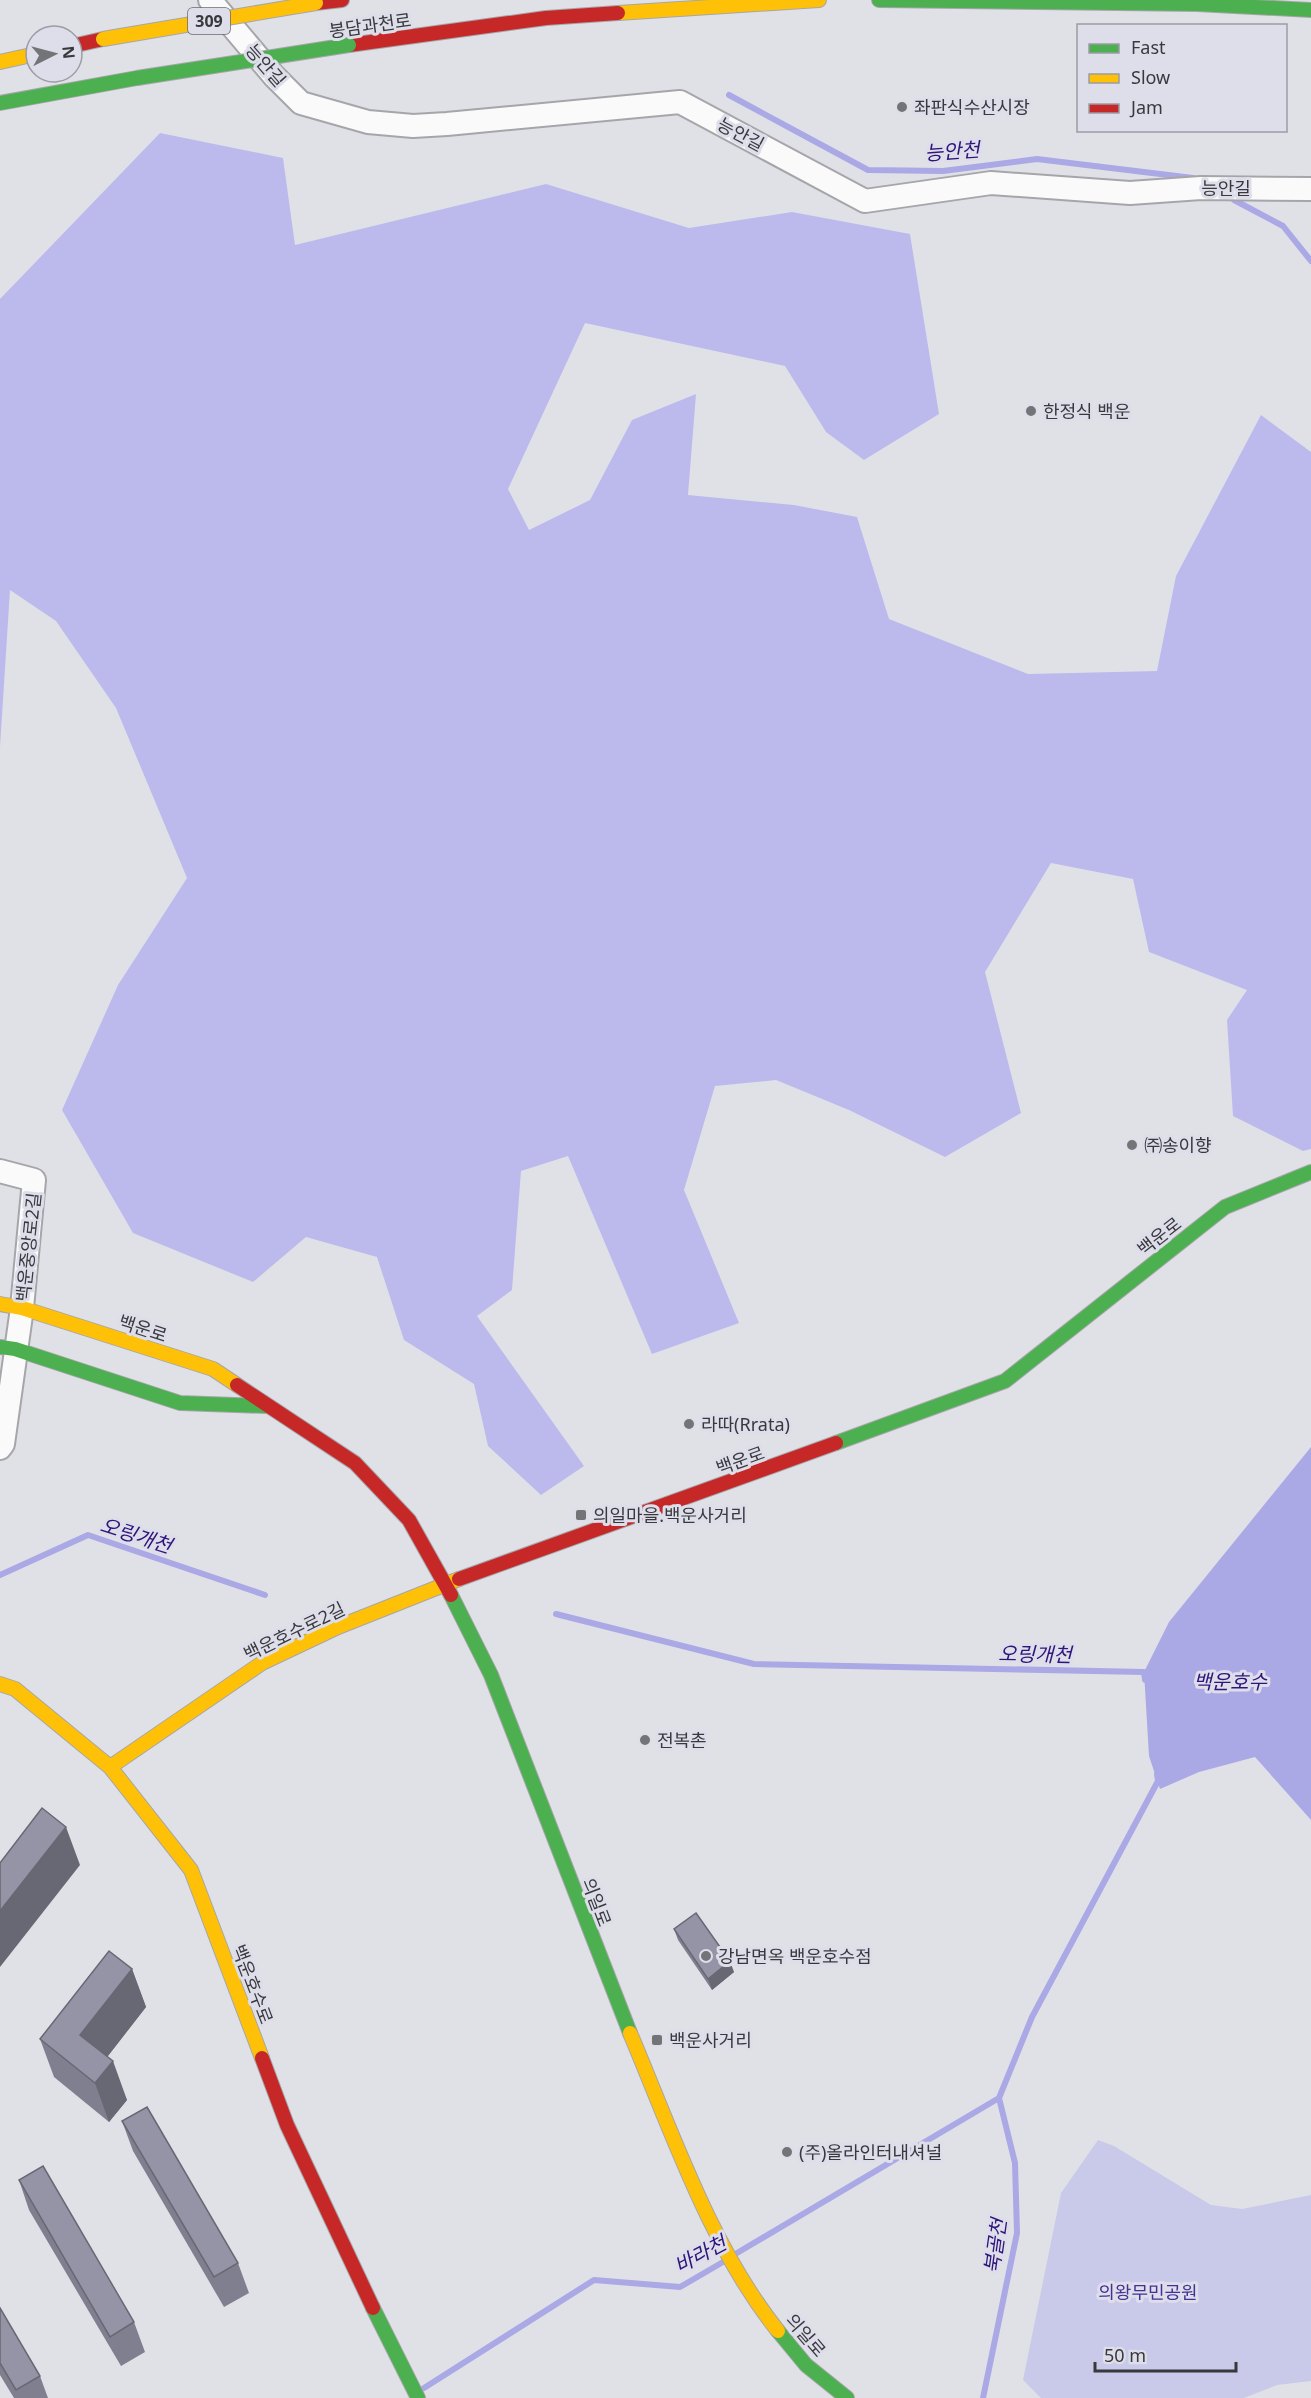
<svg xmlns="http://www.w3.org/2000/svg" width="1311" height="2398" viewBox="0 0 1311 2398" font-family="'Noto Sans','Noto Sans KR',sans-serif">
<style>
.green{fill:#c9c9ea}
.forest{fill:#bcbaed}
.water{fill:#aba8e6}
.lines{fill:none;stroke-linecap:round;stroke-linejoin:round}
.stream{stroke:#aba8e6;stroke-width:6}
.street-casing{stroke:#a6a6aa;stroke-width:26}
.fast-casing{stroke:#a6a6aa;stroke-width:16}
.slow-casing{stroke:#a6a6aa;stroke-width:16}
.jam-casing{stroke:#a6a6aa;stroke-width:16}
.street{stroke:#fafafb;stroke-width:22}
.fast{stroke:#4caf50;stroke-width:14}
.slow{stroke:#ffc107;stroke-width:14}
.jam{stroke:#c62828;stroke-width:14}
.fast-bridge-casing{stroke:#a6a6aa;stroke-width:16;stroke-linecap:butt}
.slow-bridge-casing{stroke:#a6a6aa;stroke-width:16;stroke-linecap:butt}
.fast-bridge{stroke:#4caf50;stroke-width:14}
.slow-bridge{stroke:#ffc107;stroke-width:14}
.wall{fill:#807f8f}
.shaded-wall{fill:#686874}
.building{fill:#9594a6;stroke:#686874;stroke-width:1.5}
.poi-dot{fill:#737478;stroke:#dddeea;stroke-width:2}
.labels{text-anchor:middle;dominant-baseline:central;stroke-width:6;stroke-linejoin:round;paint-order:stroke}
.shield{fill:#dddeea;stroke:#6a6a71;stroke-width:1.5}
.shield-label{font-size:16px;font-weight:bold;fill:#39393d}
.street-label{font-size:18px;fill:#39393d;stroke:#dddeea}
.poi-label{font-size:18px;fill:#39393d;stroke:#dddeea;text-anchor:start}
.park-label{font-size:18px;fill:#433195;stroke:#dddeea}
.water-label{font-size:20px;font-style:italic;fill:#2f147a;stroke:#dddeea}
</style>
<rect width="100%" height="100%" fill="#e0e1e7"/>
<!-- green -->
<path class="green" d="M1098,2140L1114,2146L1211,2205L1242,2209L1311,2195V2381L1277,2385L1244,2398H1041L1023,2380L1061,2193Z"/>
<!-- forest -->
<path class="forest" d="M160,133L283,158L295,245L546,184L689,228L792,212L910,234L939,414L864,460L826,432L785,366L585,323L508,489L529,530L590,500L632,420L696,394L688,495L794,505L857,517L889,619L1028,674L1157,671L1176,576L1261,415L1311,452V1149L1303,1151L1233,1116L1227,1020L1247,990L1149,952L1133,879L1051,863L985,972L1021,1113L945,1157L849,1110L776,1080L715,1086L684,1190L739,1323L652,1354L568,1156L521,1171L512,1290L477,1316L584,1466L541,1495L488,1446L474,1384L404,1340L377,1257L306,1237L253,1282L133,1233L62,1110L118,985L187,878L116,708L56,621L10,590L0,747V299Z"/>
<!-- water -->
<path class="water" d="M1311,1447V1820L1255,1757L1199,1772L1160,1789L1149,1756L1144,1672L1169,1622Z"/>
<g class="lines">
<!-- stream -->
<path class="stream" d="M729,95L868,170L943,171L1037,159L1193,178
M1234,200L1283,226L1311,261
M0,1575L88,1535L265,1595
M556,1614L754,1664L1144,1672L1145,1680
M999,2098L1032,2017L1158,1781L1157,1774
M737,2253L999,2098
M424,2388L594,2280L680,2287L723,2262
M983,2398L1017,2233L1015,2163L999,2098"/>
<!-- street casing -->
<g class="street-casing">
<path id="street" d="M210,0L274,76L301,103L368,122L413,126L447,124L680,102L865,201L991,183L1130,193L1201,188L1311,189
M0,1171L34,1180L22,1308L3,1444L0,1448"/>
</g>
<!-- fast casing -->
<g class="fast-casing">
<path id="fast" d="M879,0L1197,4L1311,10
M0,103L137,78
M0,1347L15,1349L180,1403L266,1406
M836,1443L1005,1381L1225,1207L1311,1172
M451,1595L491,1675L630,2033
M373,2308L418,2398
M778,2331L806,2365L847,2398"/>
</g>
<!-- slow casing -->
<g class="slow-casing">
<path id="slow" d="M618,13L819,0
M0,62L36,54
M0,1304L22,1308L213,1369L237,1385
M0,1684L15,1689L110,1767L191,1870L262,2058
M110,1767L262,1663L338,1627L459,1579
M630,2033C672,2132 710,2246 778,2331"/>
</g>
<!-- jam casing -->
<g class="jam-casing">
<path id="jam" d="M316,3L342,0
M349,45L546,18L618,13
M72,46L103,39
M237,1385L355,1463L409,1520L451,1595
M459,1579L836,1443
M262,2058L287,2125L373,2308"/>
</g>
<!-- street -->
<use href="#street" class="street"/>
<!-- fast -->
<use href="#fast" class="fast"/>
<!-- slow -->
<use href="#slow" class="slow"/>
<!-- jam -->
<use href="#jam" class="jam"/>
<!-- fast-bridge casing -->
<g class="fast-bridge-casing">
<path id="fast-bridge" d="M137,78L349,45"/>
</g>
<!-- slow-bridge casing -->
<g class="slow-bridge-casing">
<path id="slow-bridge" d="M103,39L316,3"/>
</g>
<!-- fast-bridge -->
<use href="#fast-bridge" class="fast-bridge"/>
<!-- slow-bridge -->
<use href="#slow-bridge" class="slow-bridge"/>
</g>
<!-- wall -->
<path class="wall" d="M674,1929L734,1972L712,1990L678,1940Z
M132,1969L146,2007L107,2057L127,2100L109,2122L54,2077L40,2039Z
M122,2121L238,2263L249,2293L224,2307L133,2151Z
M19,2180L134,2322L145,2352L121,2366L29,2210Z
M0,2308L40,2376L48,2398H14L0,2375Z"/>
<!-- shaded-wall -->
<path class="shaded-wall" d="M66,1827L80,1865L0,1967V1911Z
M730,1961L734,1972L712,1990L708,1979Z
M132,1969L146,2007L94,2074L80,2035Z
M113,2061L127,2100L109,2122L95,2083Z"/>
<!-- building -->
<path class="building" d="M42,1808L66,1827L0,1911V1863Z
M696,1913L730,1961L708,1979L674,1929Z
M109,1951L132,1969L80,2035L113,2061L95,2083L40,2039Z
M147,2107L238,2263L214,2277L122,2121Z
M43,2166L134,2322L110,2337L19,2180Z
M0,2308L40,2376L16,2390L0,2363Z"/>
<!-- markers -->
<g class="poi-dot">
<circle cx="902" cy="107" r="6"/>
<circle cx="1031" cy="411" r="6"/>
<circle cx="1132" cy="1145" r="6"/>
<circle cx="689" cy="1424" r="6"/>
<rect x="575" y="1509" width="12" height="12" rx="3"/>
<circle cx="645" cy="1740" r="6"/>
<circle cx="706" cy="1956" r="6"/>
<rect x="651" y="2034" width="12" height="12" rx="3"/>
<circle cx="787" cy="2152" r="6"/>
</g>
<g class="labels">
<!-- shield labels -->
<rect class="shield" x="188" y="8" width="42" height="26" rx="4.5"/>
<g class="shield-label">
<text x="209" y="21">309</text>
</g>
<!-- street labels -->
<g class="street-label">
<text transform="translate(370 25) rotate(-8)">봉담과천로</text>
<text transform="translate(266 65) rotate(49)">능안길</text>
<text transform="translate(741 134) rotate(28)">능안길</text>
<text x="1226" y="188">능안길</text>
<text transform="translate(1159 1236) rotate(-38)">백운로</text>
<text transform="translate(28 1247) rotate(-84)">백운중앙로2길</text>
<text transform="translate(143 1328) rotate(18)">백운로</text>
<text transform="translate(740 1460) rotate(-20)">백운로</text>
<text transform="translate(294 1631) rotate(-26)">백운호수로2길</text>
<text transform="translate(597 1902) rotate(69)">의일로</text>
<text transform="translate(253 1984) rotate(69)">백운호수로</text>
<text transform="translate(806 2335) rotate(49)">의일로</text>
</g>
<!-- poi labels -->
<g class="poi-label">
<text x="914" y="107">좌판식수산시장</text>
<text x="1043" y="411">한정식 백운</text>
<text x="1144" y="1145">㈜송이향</text>
<text x="701" y="1424">라따(Rrata)</text>
<text x="593" y="1515">의일마을.백운사거리</text>
<text x="657" y="1740">전복촌</text>
<text x="718" y="1956">강남면옥 백운호수점</text>
<text x="669" y="2040">백운사거리</text>
<text x="799" y="2152">(주)올라인터내셔널</text>
</g>
<!-- park labels -->
<g class="park-label">
<text x="1148" y="2292">의왕무민공원</text>
</g>
<!-- water labels -->
<g class="water-label">
<text transform="translate(952 151) rotate(-4)">능안천</text>
<text transform="translate(136 1535) rotate(18)">오링개천</text>
<text transform="translate(1035 1654) rotate(1)">오링개천</text>
<text x="1230" y="1681">백운호수</text>
<text transform="translate(995 2246) rotate(-82)">북골천</text>
<text transform="translate(700 2254) rotate(-28)">바라천</text>
</g>
</g>
<!-- legend -->
<rect x="1077" y="24" width="210" height="108" fill="#dddeea" stroke="#9b9ca5" stroke-width="1.5"/>
<rect x="1089" y="44" width="30" height="9" fill="#4caf50" stroke="#9b9ca5" stroke-width="1.5"/>
<text x="1131" y="54" font-size="18" fill="#39393d">Fast</text>
<rect x="1089" y="74" width="30" height="9" fill="#ffc107" stroke="#9b9ca5" stroke-width="1.5"/>
<text x="1131" y="84" font-size="18" fill="#39393d">Slow</text>
<rect x="1089" y="104" width="30" height="9" fill="#c62828" stroke="#9b9ca5" stroke-width="1.5"/>
<text x="1131" y="114" font-size="18" fill="#39393d">Jam</text>
<!-- north arrow -->
<g transform="translate(54 54) rotate(84)"><circle r="28" fill="#dddeea" stroke="#9b9ca5" stroke-width="1.5"/>
<path d="M0-4.5L10 22L0 15L-10 22Z" fill="#737478"/>
<text y="-9" font-size="16" font-weight="bold" text-anchor="middle" fill="#39393d">N</text>
</g>
<!-- scale -->
<path d="M1095 2362v9h141v-9" fill="none" stroke="#39393d" stroke-width="3"/>
<text x="1104" y="2362" font-size="18" fill="#39393d" stroke="#dddeea" stroke-width="4.5" paint-order="stroke">50 m</text>
</svg>
